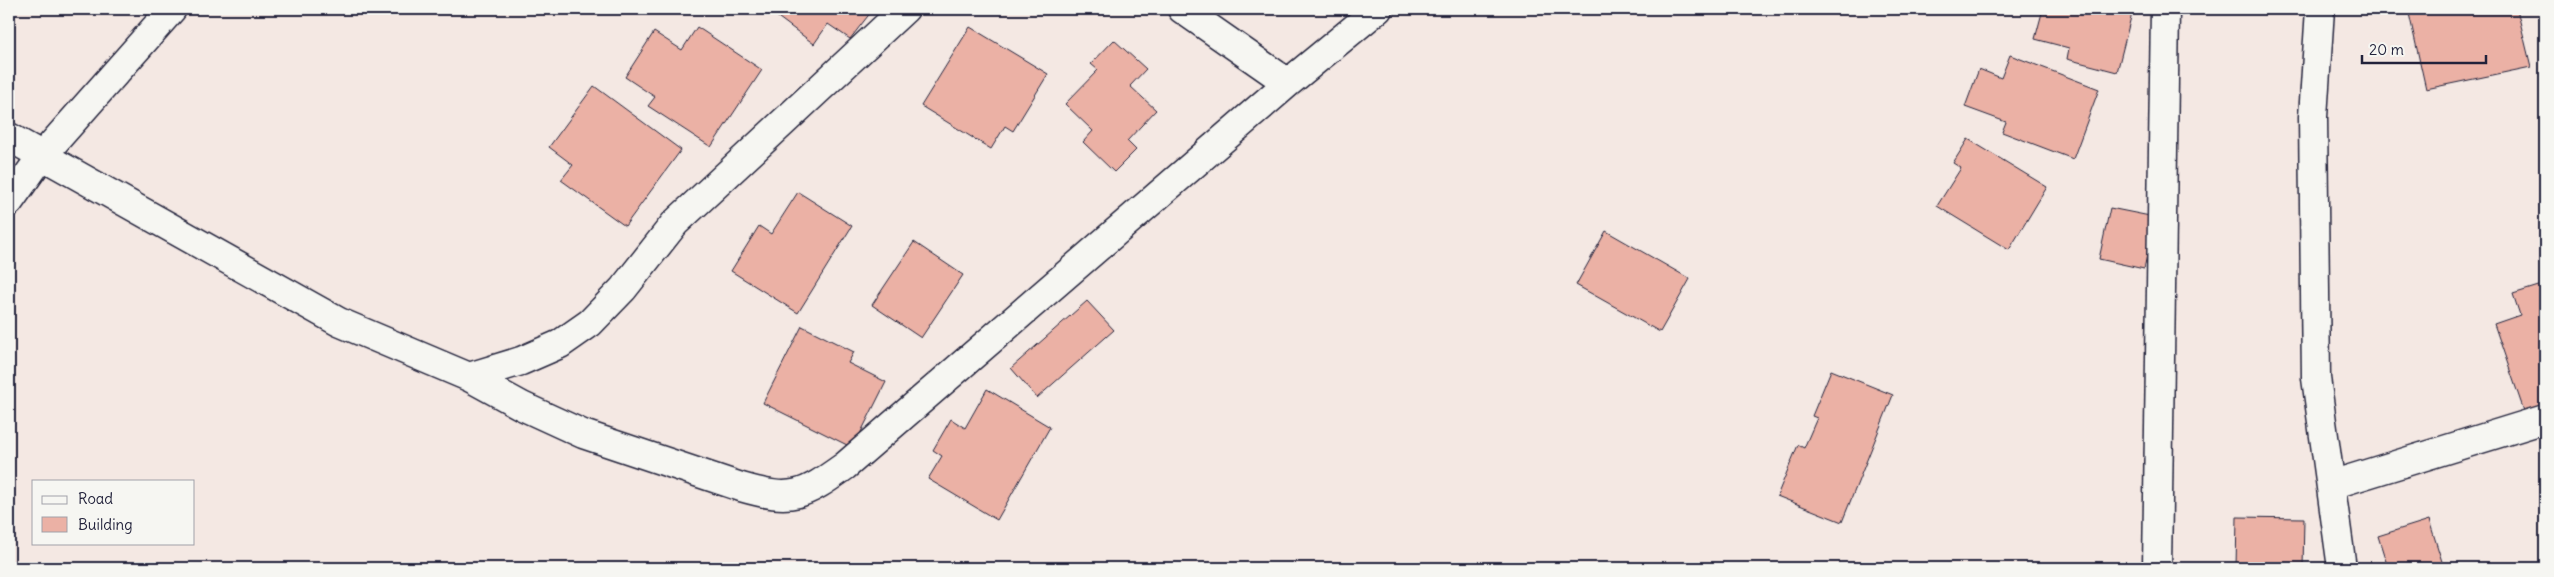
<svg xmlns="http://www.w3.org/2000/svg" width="2554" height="577" viewBox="0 0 2554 577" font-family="Delius,sans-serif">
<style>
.building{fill:#ebb1a5;stroke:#22223b}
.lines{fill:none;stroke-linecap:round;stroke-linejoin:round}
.minor-casing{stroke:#22223b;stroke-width:31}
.secondary-casing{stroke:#22223b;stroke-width:31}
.minor{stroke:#f6f6f2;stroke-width:28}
.secondary{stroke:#f6f6f2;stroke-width:28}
</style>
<rect width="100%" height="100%" fill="#f4e8e3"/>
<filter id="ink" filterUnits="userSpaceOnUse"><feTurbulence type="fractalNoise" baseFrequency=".02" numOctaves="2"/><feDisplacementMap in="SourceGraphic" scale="10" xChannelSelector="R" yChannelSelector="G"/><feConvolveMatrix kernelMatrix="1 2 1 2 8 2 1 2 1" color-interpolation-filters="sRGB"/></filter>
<g filter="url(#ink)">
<!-- building -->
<path class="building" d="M767,9H866L871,12L850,39L828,24L814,44Z
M2043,9L2058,11L2059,9H2133L2117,72L2067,59L2069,48L2035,39Z
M2408,9H2517L2531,67L2426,89Z
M697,27L762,70L711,147L648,106L655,97L625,77L654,32L682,50Z
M970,27L1048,74L1013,131L1005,126L991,149L921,106Z
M1114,40L1146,69L1130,86L1156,110L1127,141L1136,150L1114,172L1083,142L1093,131L1065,104L1098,70L1091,64Z
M2010,55L2099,89L2073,159L2002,132L2006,122L1965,107L1979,69L2001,78Z
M594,86L681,150L625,226L561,180L573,165L549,147Z
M1968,139L2047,187L2009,250L1937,206L1961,168L1953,163Z
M798,192L852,226L798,313L731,271L759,226L771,234Z
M2110,208L2155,217L2144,269L2099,259Z
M1606,231L1690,279L1660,332L1576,285Z
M914,242L963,275L921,338L872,305Z
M2545,284V404L2524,411L2494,324L2520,315L2513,294Z
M1087,301L1114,330L1037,398L1011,368Z
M802,326L854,352L848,363L886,382L853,448L763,403Z
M1831,370L1893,395L1842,522L1777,496L1798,445L1804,448L1817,418L1812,416Z
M987,389L1050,427L997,520L928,479L942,456L933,450L951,419L965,428Z
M2237,517L2304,518L2303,568H2236Z
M2429,520L2444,568H2388L2378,536Z"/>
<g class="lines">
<!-- minor casing -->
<g class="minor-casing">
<path id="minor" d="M1182,9L1288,83
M2320,9L2313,117L2316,378L2342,568
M9,137L339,322L469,377L521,361L560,344L590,323L623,289L675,223L905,9
M9,202L41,157L172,9
M469,377L522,406L583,434L741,487C793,502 803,496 845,466L1288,83L1378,9
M2331,485L2545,419"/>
</g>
<!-- secondary casing -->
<g class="secondary-casing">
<path id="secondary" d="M2157,568L2165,9"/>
</g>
<!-- minor -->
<use href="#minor" class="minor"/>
<!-- secondary -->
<use href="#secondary" class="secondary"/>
</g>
</g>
<!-- margin -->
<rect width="2554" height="577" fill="none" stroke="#f6f6f2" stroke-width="30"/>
<rect x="15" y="15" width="2524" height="547" fill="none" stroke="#22223b" stroke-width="2" filter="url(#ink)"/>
<!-- legend -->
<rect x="32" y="480" width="162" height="65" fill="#f6f6f2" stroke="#a1a1a9"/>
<rect x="42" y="496" width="25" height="8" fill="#f6f6f2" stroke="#a1a1a9"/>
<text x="78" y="504" font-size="15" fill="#22223b">Road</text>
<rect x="42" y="517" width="25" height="15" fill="#ebb1a5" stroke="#a1a1a9"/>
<text x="78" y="530" font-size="15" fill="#22223b">Building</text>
<!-- scale -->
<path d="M2362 55v8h124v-8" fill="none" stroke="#22223b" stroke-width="2.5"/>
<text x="2369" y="55" font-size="15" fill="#22223b" stroke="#f6f6f2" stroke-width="4" paint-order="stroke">20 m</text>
</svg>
